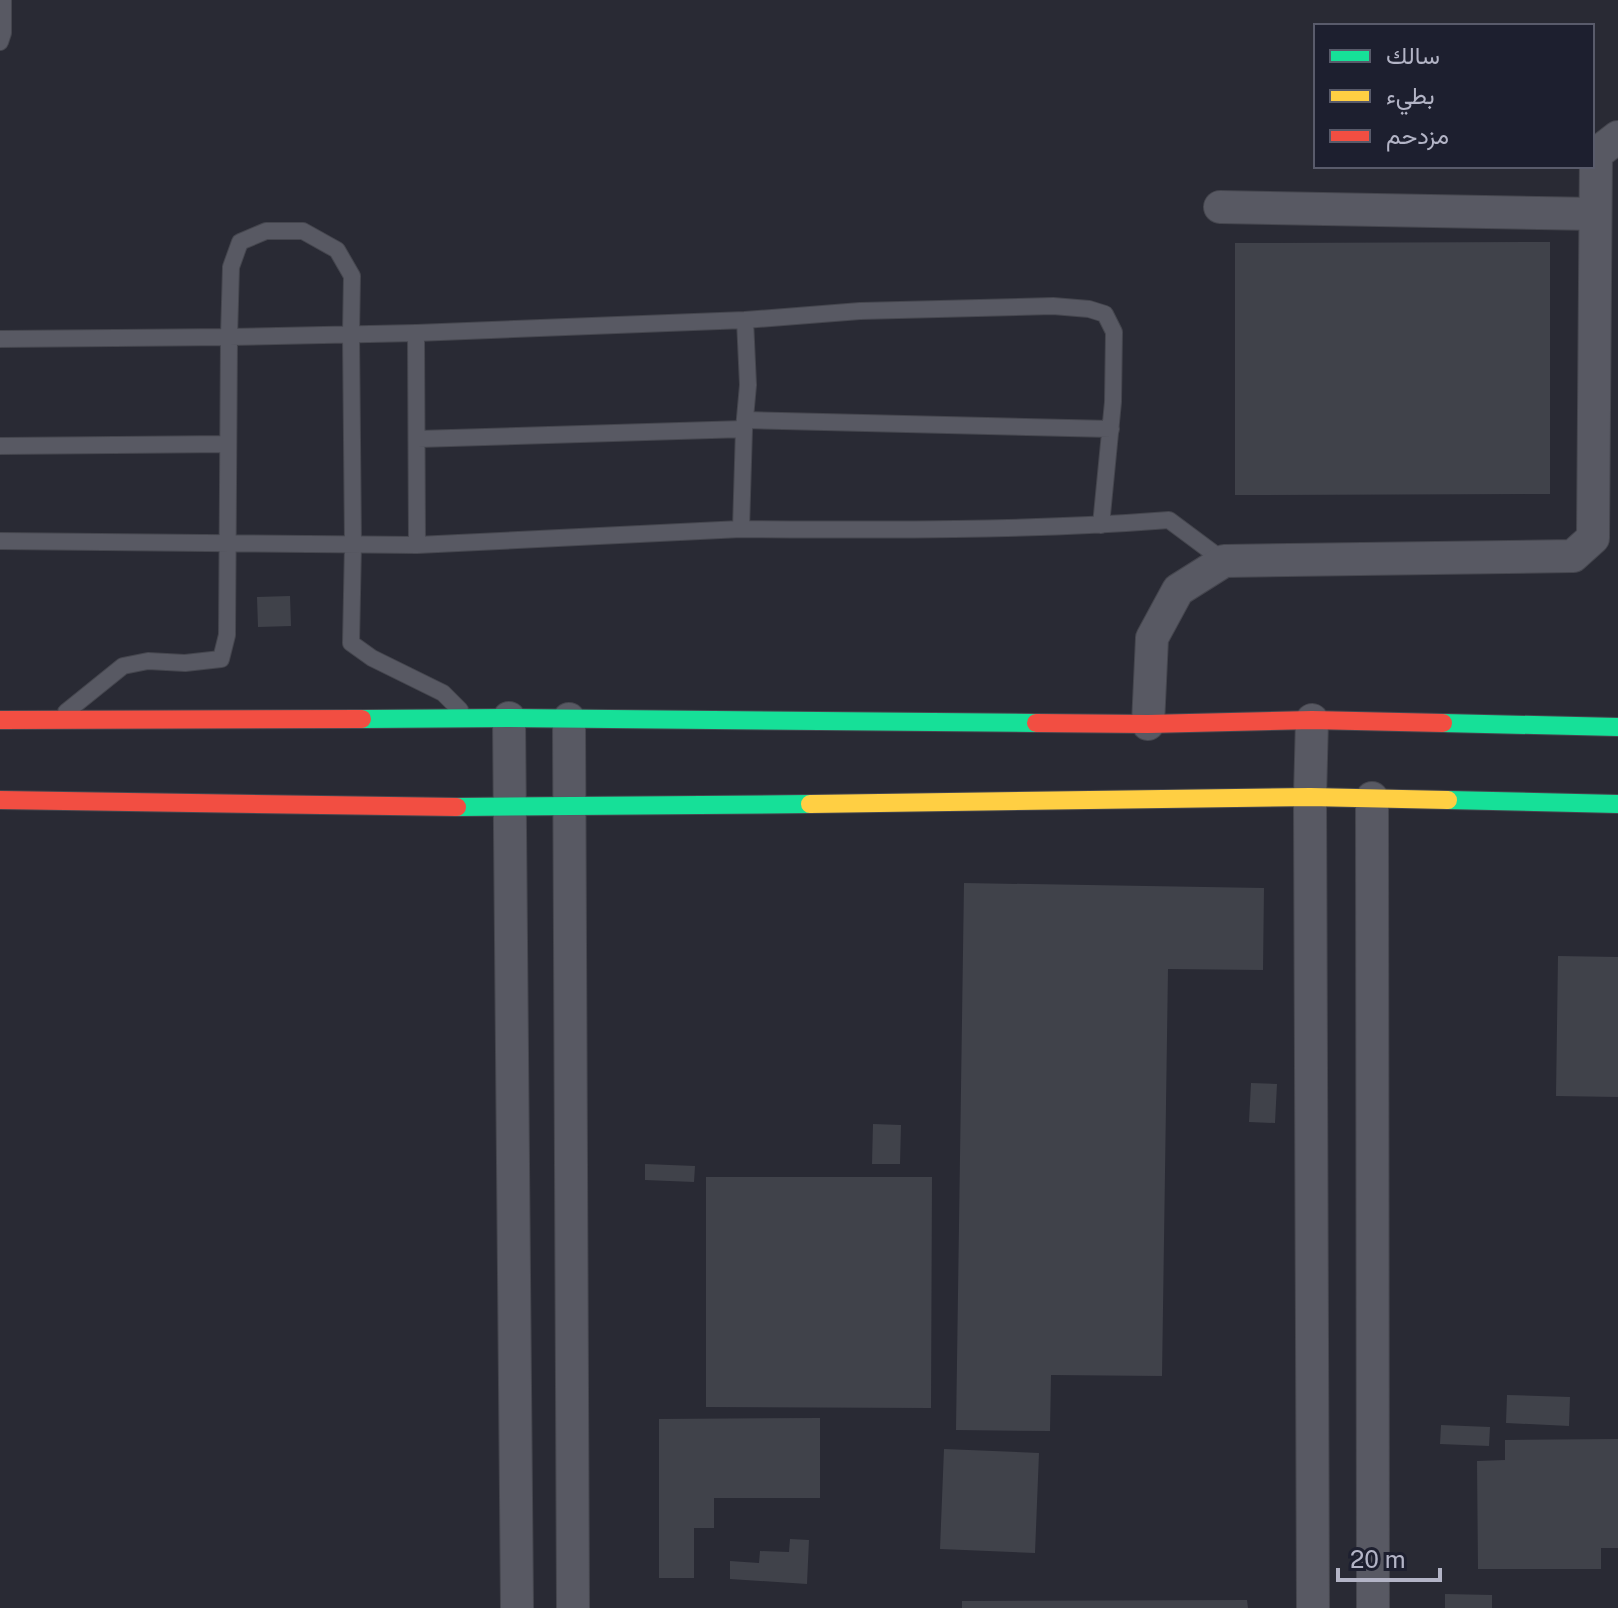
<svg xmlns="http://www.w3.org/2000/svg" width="1618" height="1608" viewBox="0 0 1618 1608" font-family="'Public Sans',Vazirmatn,sans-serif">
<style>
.building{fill:#40424a}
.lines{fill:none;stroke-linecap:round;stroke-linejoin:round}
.lane-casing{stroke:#45464e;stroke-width:18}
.street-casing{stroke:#45464e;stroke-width:34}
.fast-casing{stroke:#45464e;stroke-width:20}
.slow-casing{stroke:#45464e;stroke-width:20}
.jam-casing{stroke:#45464e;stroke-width:20}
.lane{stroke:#585963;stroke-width:16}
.street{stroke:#585963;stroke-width:32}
.fast{stroke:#16e098;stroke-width:18}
.slow{stroke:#ffcf43;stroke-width:18}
.jam{stroke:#f24e42;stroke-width:18}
</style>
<rect width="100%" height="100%" fill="#292a34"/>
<!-- building -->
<path class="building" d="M1550,242V494L1235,495V243Z
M290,596L291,626L258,627L257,597Z
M964,883L1264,888L1263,970L1168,969L1162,1376L1051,1375L1050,1431L956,1430Z
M1558,956L1618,957V1097L1556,1096Z
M1251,1083L1277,1084L1275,1123L1249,1122Z
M873,1124L901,1125L900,1164H872Z
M645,1164L695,1166L694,1182L645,1180Z
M706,1177H932L931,1408L706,1407Z
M1507,1395L1570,1397L1569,1426L1506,1423Z
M820,1418V1498H714V1528H694V1578H659V1419Z
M1441,1425L1490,1427L1489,1446L1440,1444Z
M1618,1439V1548H1601V1569H1478L1477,1461L1505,1460V1440Z
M944,1449L1039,1453L1035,1553L940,1549Z
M790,1539L809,1540L807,1584L730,1579V1561L759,1563L760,1551L789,1552Z
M1445,1594L1492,1595V1608H1445Z
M1247,1600L1248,1608H962V1601Z"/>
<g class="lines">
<!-- lane casing -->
<g class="lane-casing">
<path id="lane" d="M0,42L3,33V0
M416,333L417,545
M0,339L229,337L416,333L745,320
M746,420L1111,429
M418,439L744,429
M0,446L228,444
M1101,525L1113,402L1114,332L1105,314L1089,309L1053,306L860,311L745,320L748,385L744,429L741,529C883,530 1027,531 1169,520L1224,561
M0,541L417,545L741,529
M66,712L123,666L148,661L185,663L221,659L227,635L229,337L231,267L240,242L266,231H303L337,250L352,276L351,334L353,545L351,643L372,658L443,693L460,710"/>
</g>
<!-- street casing -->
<g class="street-casing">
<path id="street" d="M1220,207L1595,214
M509,718L517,1608
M569,719L573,1608
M1312,720L1310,797L1313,1608
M1148,724L1152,638L1178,590L1224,561L1573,556L1593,538L1596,154L1618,137
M1372,798L1373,1608"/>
</g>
<!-- fast casing -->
<g class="fast-casing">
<path id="fast" d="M362,719L509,718L1036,723
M1443,723L1618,727
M1448,800L1618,804
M457,807L810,804"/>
</g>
<!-- slow casing -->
<g class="slow-casing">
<path id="slow" d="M810,804L1310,797L1448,800"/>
</g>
<!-- jam casing -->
<g class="jam-casing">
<path id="jam" d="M0,720L362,719
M1036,723L1148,724L1312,720L1443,723
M0,800L457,807"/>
</g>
<!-- lane -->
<use href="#lane" class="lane"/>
<!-- street -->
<use href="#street" class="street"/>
<!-- fast -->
<use href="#fast" class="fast"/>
<!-- slow -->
<use href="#slow" class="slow"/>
<!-- jam -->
<use href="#jam" class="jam"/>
</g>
<!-- legend -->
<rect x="1314" y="24" width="280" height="144" fill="#1d1f2f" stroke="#595b6b" stroke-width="2"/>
<rect x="1330" y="50" width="40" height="12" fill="#16e098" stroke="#595b6b" stroke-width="2"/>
<text x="1386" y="64" font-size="24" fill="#b3b4c6">سالك</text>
<rect x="1330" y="90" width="40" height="12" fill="#ffcf43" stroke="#595b6b" stroke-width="2"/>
<text x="1386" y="104" font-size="24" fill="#b3b4c6">بطيء</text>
<rect x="1330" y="130" width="40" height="12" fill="#f24e42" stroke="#595b6b" stroke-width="2"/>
<text x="1386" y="144" font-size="24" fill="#b3b4c6">مزدحم</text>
<!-- scale -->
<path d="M1338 1568v12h102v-12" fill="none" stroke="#b3b4c6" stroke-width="4"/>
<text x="1350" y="1568" font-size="24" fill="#b3b4c6" stroke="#1d1f2f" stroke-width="6" paint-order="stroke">20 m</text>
</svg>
